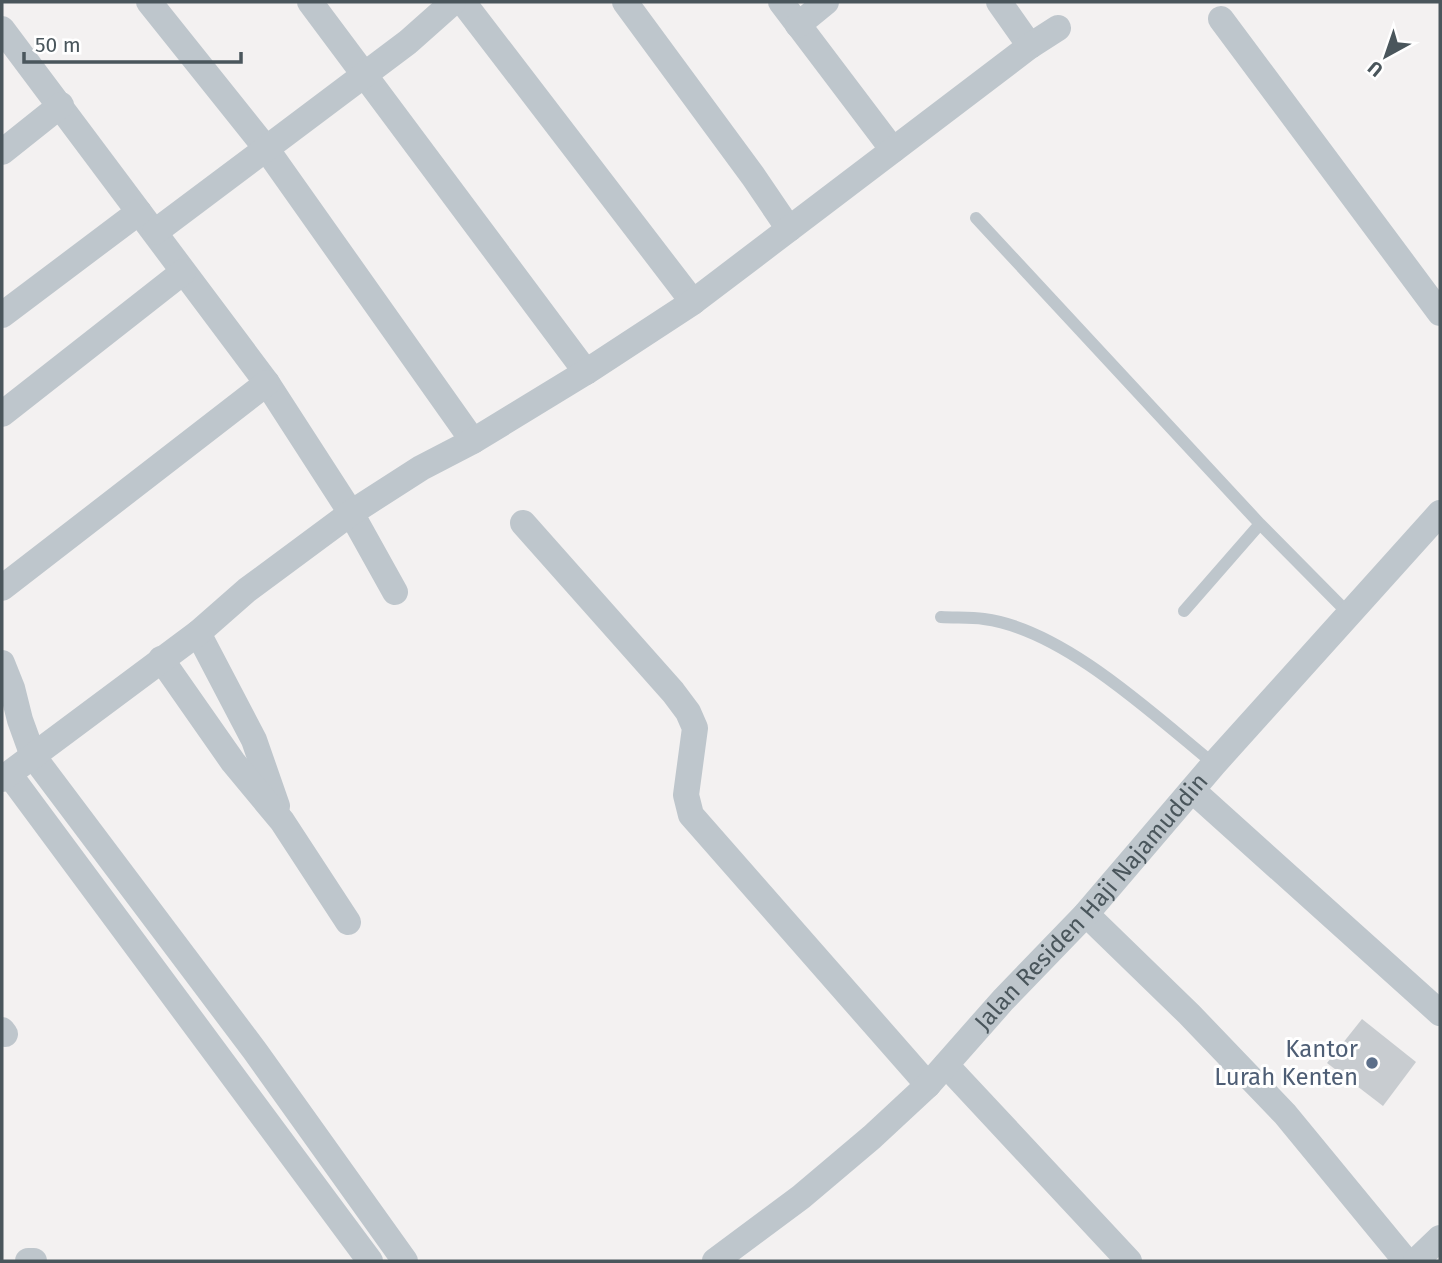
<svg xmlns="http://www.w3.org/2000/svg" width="1442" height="1263" viewBox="0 0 1442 1263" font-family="'Fira Sans',sans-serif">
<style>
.building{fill:#c8ccd0}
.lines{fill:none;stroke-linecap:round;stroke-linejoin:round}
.lane{stroke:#bec6cc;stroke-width:12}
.street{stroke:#bec6cc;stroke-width:26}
.service-dot{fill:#5c6f8a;stroke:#fff;stroke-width:2.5}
.labels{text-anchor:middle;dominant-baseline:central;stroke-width:6;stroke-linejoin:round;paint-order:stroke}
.street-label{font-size:24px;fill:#4a565c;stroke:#fff}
.service-label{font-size:24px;fill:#4e5e75;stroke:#fff;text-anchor:end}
</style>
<rect width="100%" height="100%" fill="#f3f1f1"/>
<!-- building -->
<path class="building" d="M1362,1019L1416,1062L1383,1106L1327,1063Z"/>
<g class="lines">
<!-- lane -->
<path class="lane" d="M976,218L1260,524L1350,615
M1184,611L1260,524
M941,617C955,618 970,617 984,619C1063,629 1154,715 1214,764"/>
<!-- street -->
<g class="street">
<path d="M149,2L265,147L473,441"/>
<path d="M310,2L586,372"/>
<path d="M463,2L693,302"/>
<path d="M625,2L753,176L789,229"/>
<path d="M781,2L893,150"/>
<path d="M999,2L1030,46"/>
<path d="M1221,19L1440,313"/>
<path d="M798,25L826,2"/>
<path d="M2,29L267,383L351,513L395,592"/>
<path d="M2,152L61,105"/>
<path d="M155,232L408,42L453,2"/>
<path d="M2,315L139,212"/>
<path d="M2,414L183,272"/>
<path d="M523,523L673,692L688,712L695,728L686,795L691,815L928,1085"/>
<path d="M2,588L267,383"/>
<path d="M198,633L254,740L277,806"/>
<path d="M161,659L233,762L282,821L348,922"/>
<path d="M2,663L12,688L20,720L33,756L255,1051L405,1261"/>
<path d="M9,774L370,1261"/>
<path d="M2,779L198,633L247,590L351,513L421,468L473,441L586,372L693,302L1030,46L1058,28"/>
<path d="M1192,790L1440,1013"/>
<path d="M1086,914L1189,1014L1285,1114L1406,1261"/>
<path d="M2,1030L5,1034"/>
<path d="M946,1065L1129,1261"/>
<path d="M28,1261H34"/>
<path id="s1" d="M715,1261L801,1197L872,1137L928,1085L1003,1000L1086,914L1214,764L1440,513"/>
<path d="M1416,1261L1440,1238"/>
</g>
</g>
<!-- markers -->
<circle class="service-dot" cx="1372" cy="1063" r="7"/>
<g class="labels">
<!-- street labels -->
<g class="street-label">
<text stroke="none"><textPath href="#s1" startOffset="522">Jalan Residen Haji Najamuddin</textPath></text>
</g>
<!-- service labels -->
<g class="service-label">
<text x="1358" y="1049">Kantor<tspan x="1358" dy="28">Lurah Kenten</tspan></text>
</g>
</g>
<!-- border -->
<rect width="1442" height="1263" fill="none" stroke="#4a565c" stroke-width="7"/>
<!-- north arrow -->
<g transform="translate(1386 56) rotate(220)" stroke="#ffffff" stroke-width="5" paint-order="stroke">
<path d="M0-5L12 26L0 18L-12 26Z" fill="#4a565c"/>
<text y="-10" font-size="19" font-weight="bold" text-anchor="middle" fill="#4a565c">U</text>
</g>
<!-- scale -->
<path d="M24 52v10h217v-10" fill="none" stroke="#4a565c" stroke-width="3.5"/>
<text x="35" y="52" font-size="21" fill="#4a565c" stroke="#ffffff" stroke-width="5" paint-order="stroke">50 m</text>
</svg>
